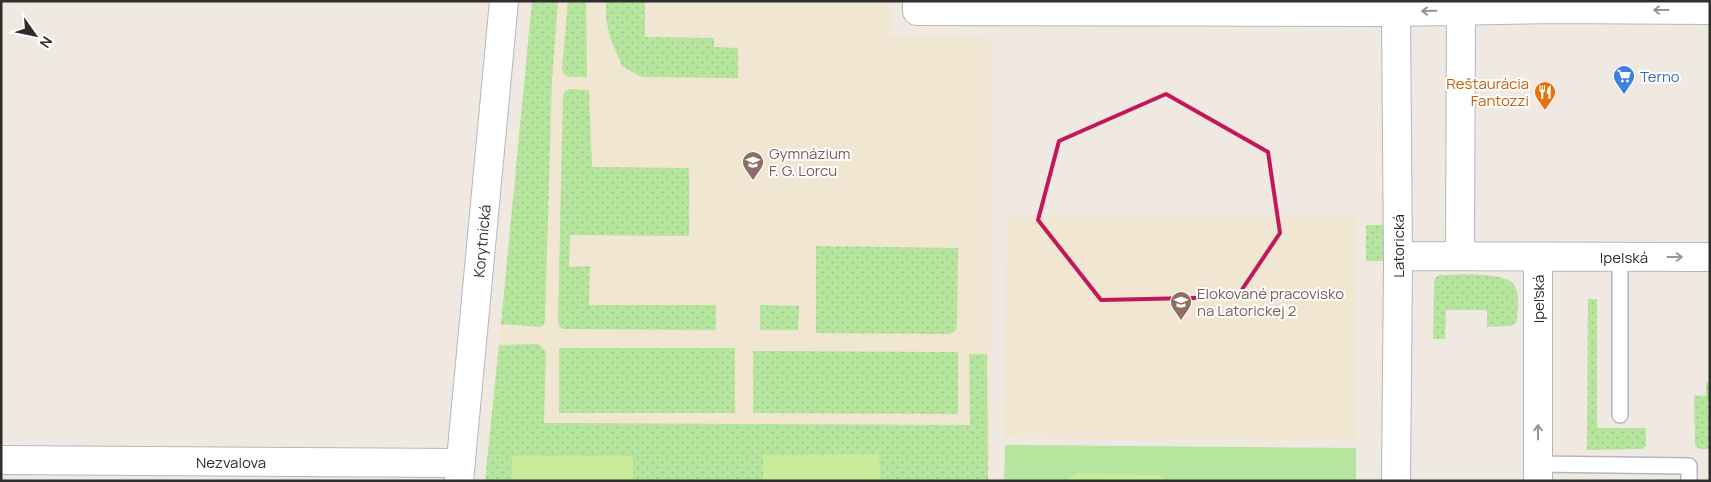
<svg xmlns="http://www.w3.org/2000/svg" width="1711" height="482" viewBox="0 0 1711 482" font-family="Manrope,sans-serif">
<style>
.education{fill:#f0e6d1}
.grass{fill:url(#grass-dots)}
.park{fill:#b6e59e}
.pitch{fill:#c9ec9a}
.lines{fill:none;stroke-linecap:round;stroke-linejoin:round}
.lane-casing{stroke:#b4b7c1;stroke-width:18}
.street-casing{stroke:#b4b7c1;stroke-width:30}
.lane{stroke:#fff;stroke-width:15}
.street{stroke:#fff;stroke-width:28}
.oneway{stroke:#969696}
.marked{fill:none;stroke:#c2185b;stroke-width:4;stroke-linejoin:round}
.labels{text-anchor:middle;dominant-baseline:central;stroke-width:4;stroke-linejoin:round;paint-order:stroke}
.shop-label{font-size:15px;fill:#366cbe;stroke:#fff;text-anchor:start}
.food-label{font-size:15px;fill:#c56008;stroke:#fff;text-anchor:end}
.education-label{font-size:15px;fill:#785e54;stroke:#fff;text-anchor:start}
.street-label{font-size:15px;fill:#2e2e2e;stroke:#fff}
</style>
<defs>
<pattern id="grass-dots" width="8" height="8" patternUnits="userSpaceOnUse" patternTransform="scale(1.25)"><rect width="8" height="8" fill="#b6e59e"/><path d="M2 2h.1M6 6h.1" fill="none" stroke="#9dc588" stroke-width="1.8" stroke-linecap="round"/></pattern>
</defs>
<rect width="100%" height="100%" fill="#efe9e1"/>
<!-- education -->
<path class="education" d="M532,1H890V37L991,38L990,481H485Z
M1007,216L1357,217L1355,440L1004,438Z"/>
<!-- grass -->
<path class="grass" d="M532,1H558L552,80L545,321L543,326L538,327L501,324Z
M568,1H586L587,77H568L564,74L562,69Z
M606,1H645V37L714,38V47L738,48V78L641,77L622,66L610,37L606,19Z
M569,89L589,90L592,167L689,168V236L570,235L569,267L590,266L589,305H716V330L563,329L559,326L558,321L563,96L565,91Z
M1366,225H1386V261H1366Z
M816,246L958,248L957,326L955,331L949,334L816,333Z
M1440,275C1456,275 1507,271 1515,286C1520,296 1517,311 1517,322L1511,326L1487,327V310H1446L1445,339H1433L1434,282L1435,278Z
M1588,299H1597V428H1646V446L1642,449L1587,450Z
M760,305L799,306L798,330H760Z
M539,344L546,352L544,423L970,425L969,354H987L988,481H485L499,345Z
M559,348H735V413H559Z
M753,351L958,352V414L753,413Z
M1706,382H1710V449H1699L1695,445L1694,395L1706,396Z"/>
<!-- park -->
<path class="park" d="M1005,445L1356,448V481H1004Z"/>
<!-- pitch -->
<path class="pitch" d="M879,454L880,481H763V455Z
M512,456H633V481H512Z
M1077,473L1158,475L1166,481H1064Z"/>
<g class="lines">
<!-- lane casing -->
<g class="lane-casing">
<path id="lane" d="M1620,257V415
M1538,464L1689,466V481"/>
</g>
<!-- street casing -->
<g class="street-casing">
<path id="street" d="M917,1V11L1396,12L1554,9L1710,10
M1398,256L1710,257
M1460,256L1461,10
M1,460L461,463
M459,481L504,1
M1396,481L1398,264L1396,12
M1538,481V257"/>
</g>
<!-- lane -->
<use href="#lane" class="lane"/>
<!-- street -->
<use href="#street" class="street"/>
</g>
<!-- one-way arrows -->
<defs><path id="oneway-shaft" d="M-6 0H5M1.5-3L5.5 0L1.5 3" fill="none" stroke-width="1.6" stroke-linecap="round" stroke-linejoin="round" transform="scale(1.25)"/></defs>
<g class="oneway">
<use href="#oneway-shaft" transform="translate(1661 10) rotate(-180)"/>
<use href="#oneway-shaft" transform="translate(1429 11) rotate(179)"/>
<use href="#oneway-shaft" transform="translate(1675 257)"/>
<use href="#oneway-shaft" transform="translate(1538 432) rotate(-90)"/>
</g>
<!-- marked area -->
<path class="marked" d="M1166,94L1268,152L1280,233L1237,297L1101,300L1038,220L1059,141Z"/>
<!-- icons -->
<defs>
<g id="supermarket-pin" transform="scale(1.125)"><path d="M0 17L-7.5 6A9.5 9.5 0 1 1 7.5 6Z" fill="#3f7fe0" stroke="#fff"/><path d="M-6-5.5h2.5l.6 2H6L4.5 2H-2.5L-4.4-4H-6ZM-1.5 3.2a1.3 1.3 0 1 0 .1 0ZM3 3.2a1.3 1.3 0 1 0 .1 0Z" fill="#fff"/></g>
<g id="restaurant-pin" transform="scale(1.125)"><path d="M0 17L-7.5 6A9.5 9.5 0 1 1 7.5 6Z" fill="#e8710a" stroke="#fff"/><path d="M-5-6h1v4h1v-4h1v4h1v-4h1v5L-1.5 .5V6h-2V.5L-5-1ZM5-6V6H3V1.5H1.5Q1.5-4 5-6Z" fill="#fff"/></g>
<g id="school-pin" transform="scale(1.125)"><path d="M0 17L-7.5 6A9.5 9.5 0 1 1 7.5 6Z" fill="#8d6e63" stroke="#fff"/><path d="M0-5L7-2L0 1L-7-2ZM-4 1L0 2.5L4 1V4Q0 6-4 4Z" fill="#fff"/></g>
</defs>
<g fill-rule="evenodd">
<use href="#supermarket-pin" x="1624" y="76"/>
<use href="#restaurant-pin" x="1545" y="92"/>
<use href="#school-pin" x="753" y="162"/>
<use href="#school-pin" x="1181" y="302"/>
</g>
<g class="labels">
<!-- shop labels -->
<g class="shop-label">
<text x="1640" y="76">Terno</text>
</g>
<!-- food labels -->
<g class="food-label">
<text x="1529" y="83">Reštaurácia<tspan x="1529" dy="17">Fantozzi</tspan></text>
</g>
<!-- education labels -->
<g class="education-label">
<text x="769" y="153">Gymnázium<tspan x="769" dy="17">F. G. Lorcu</tspan></text>
<text x="1197" y="293">Elokované pracovisko<tspan x="1197" dy="17">na Latorickej 2</tspan></text>
</g>
<!-- street labels -->
<g class="street-label">
<text transform="translate(482 241) rotate(-85)">Korytnická</text>
<text transform="translate(1398 246) rotate(-90)">Latorická</text>
<text x="1624" y="257">Ipelská</text>
<text transform="translate(1538 299) rotate(-90)">Ipeľská</text>
<text x="231" y="462">Nezvalova</text>
</g>
</g>
<!-- border -->
<rect width="1711" height="482" fill="none" stroke="#2e2e2e" stroke-width="5"/>
<!-- north arrow -->
<g transform="translate(35 35) rotate(123)" stroke="#ffffff" stroke-width="4" paint-order="stroke">
<path d="M0-4L9 19L0 12L-9 19Z" fill="#2e2e2e"/>
<text y="-8" font-size="14" font-weight="bold" text-anchor="middle" fill="#2e2e2e">N</text>
</g>
</svg>
